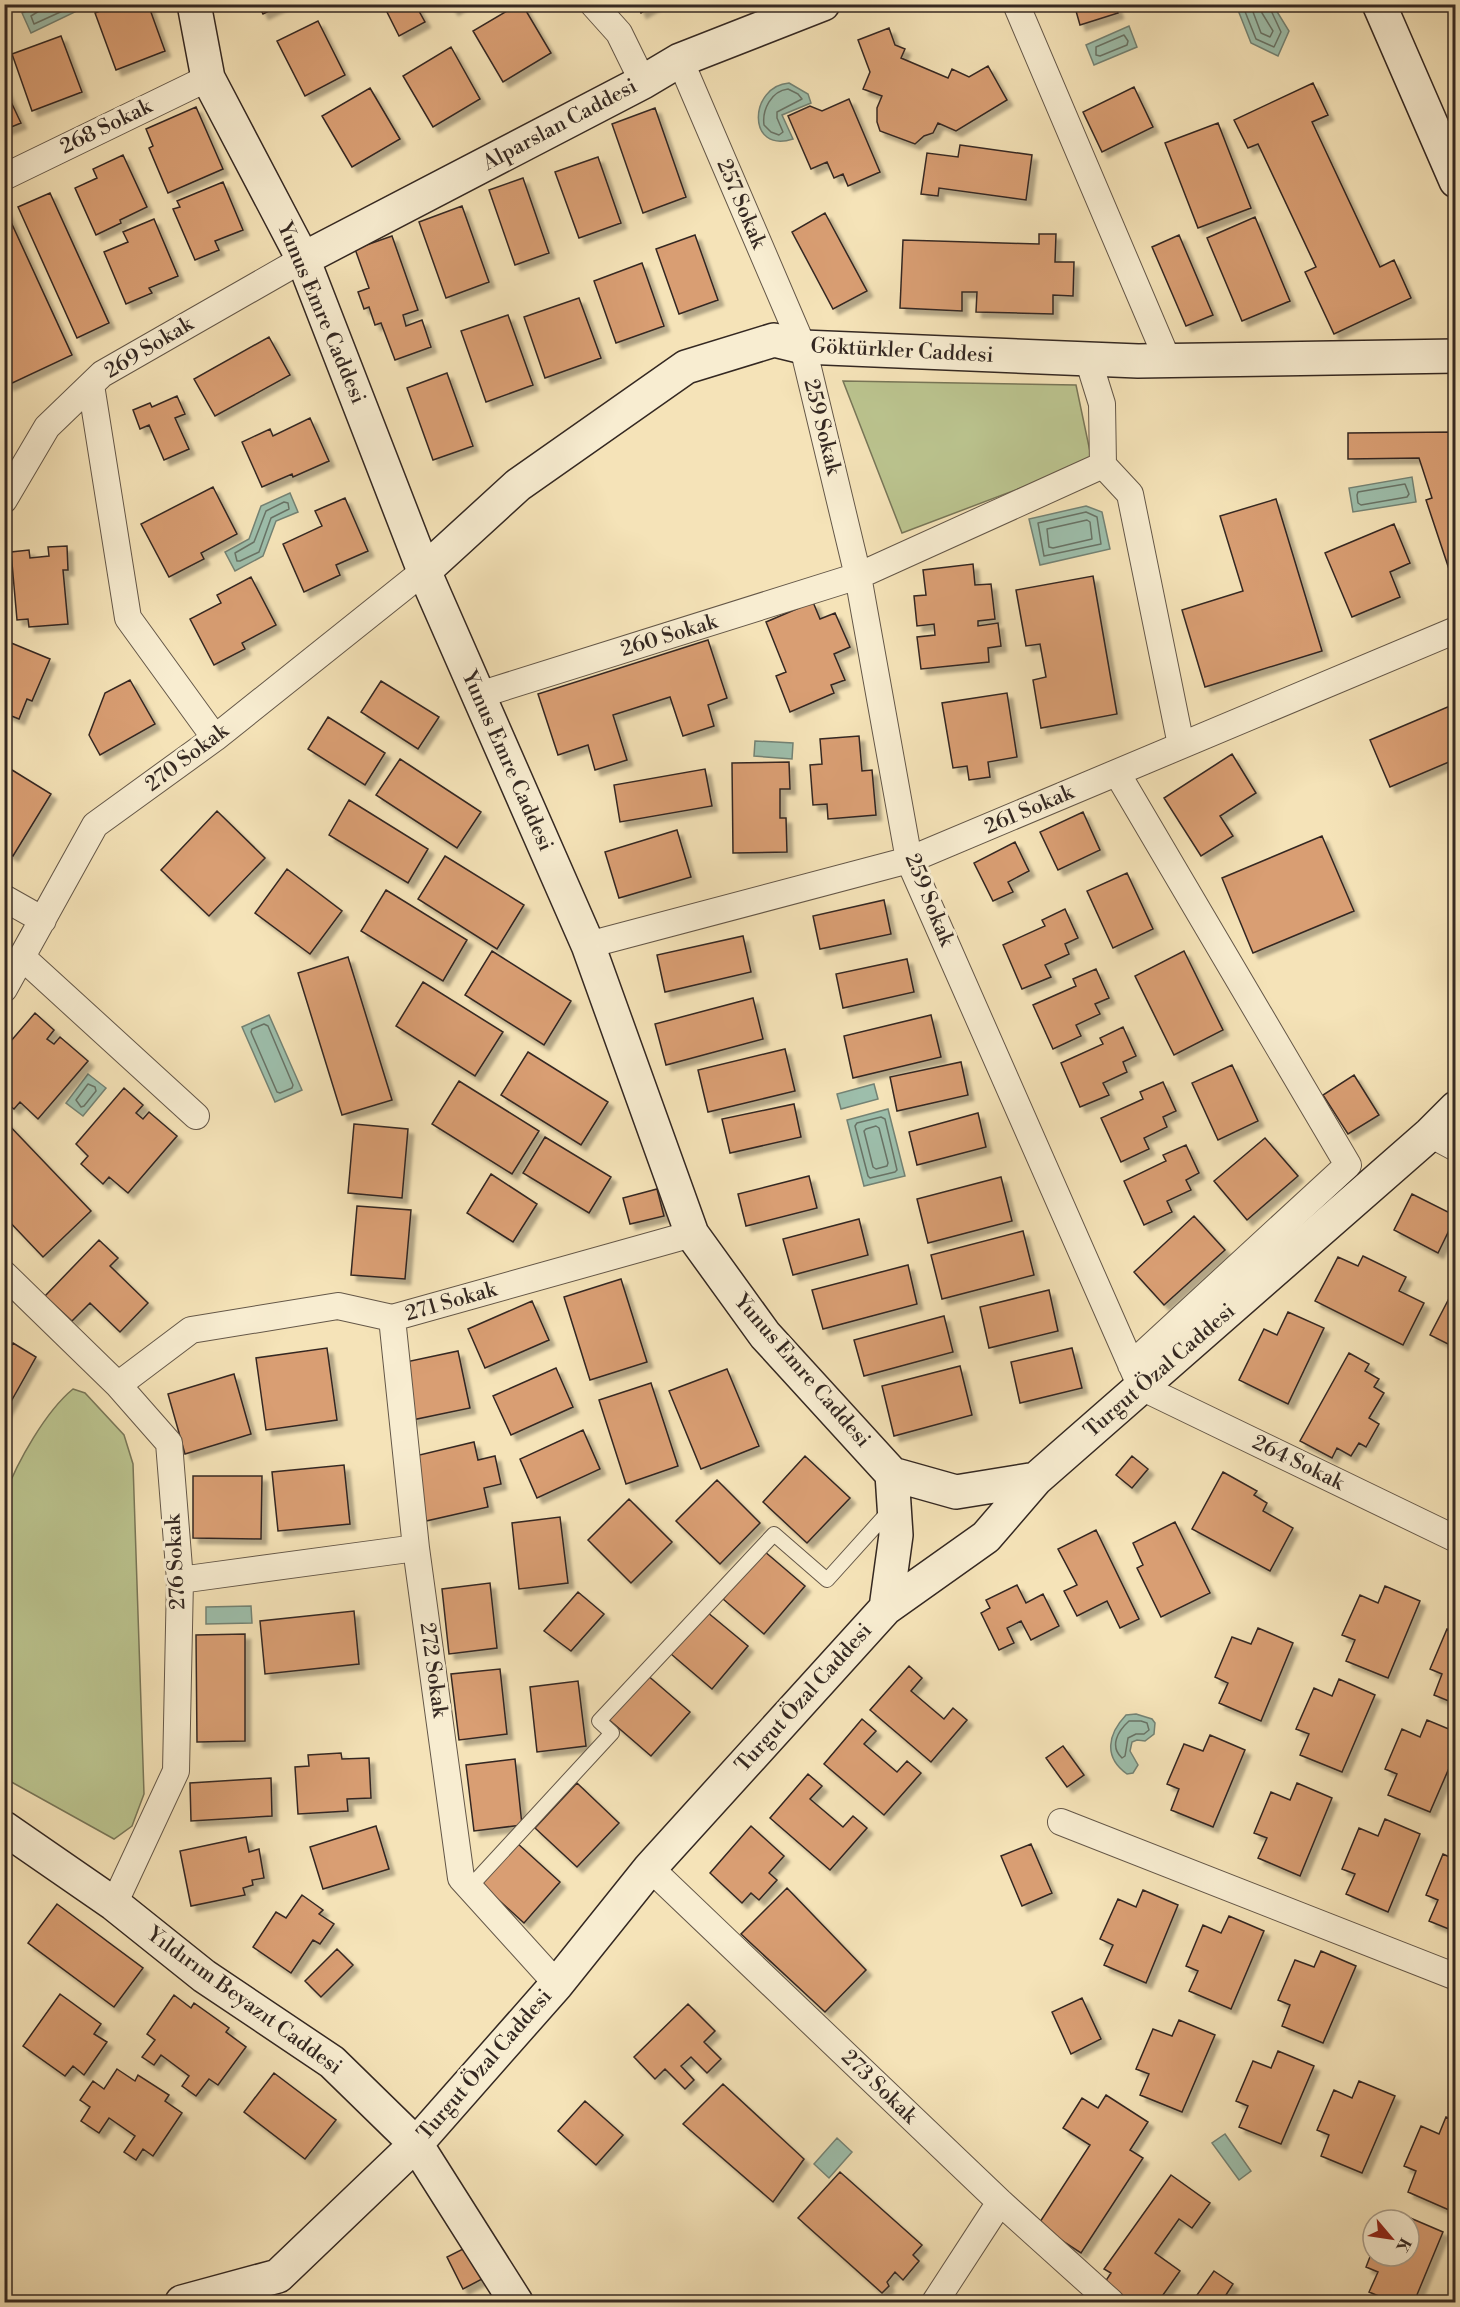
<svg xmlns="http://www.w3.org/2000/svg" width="1460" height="2307" viewBox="0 0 1460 2307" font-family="'Libre Bodoni',serif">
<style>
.green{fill:#bbc48f;stroke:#787658;stroke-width:1.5}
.water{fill:#9dbeab;stroke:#738274;stroke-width:1.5}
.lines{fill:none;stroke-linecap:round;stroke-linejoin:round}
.shore{stroke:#687366;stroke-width:1.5}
.building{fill:#d99e73;stroke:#342822;stroke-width:1.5;filter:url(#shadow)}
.lane-casing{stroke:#645748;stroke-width:16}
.street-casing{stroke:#645748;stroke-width:28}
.secondary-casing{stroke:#342822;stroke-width:36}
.lane{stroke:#f8edd1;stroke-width:14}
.street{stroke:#f8edd1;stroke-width:26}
.secondary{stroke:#f8edd1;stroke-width:33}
.labels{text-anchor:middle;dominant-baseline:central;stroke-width:6;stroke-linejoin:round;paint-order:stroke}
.street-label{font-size:21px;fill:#342822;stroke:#f8edd1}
</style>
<defs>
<filter id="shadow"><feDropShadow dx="5.5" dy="5.5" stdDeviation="1.5" flood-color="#0004"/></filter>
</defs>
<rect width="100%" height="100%" fill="#f5e3b8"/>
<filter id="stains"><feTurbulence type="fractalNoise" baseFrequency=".00333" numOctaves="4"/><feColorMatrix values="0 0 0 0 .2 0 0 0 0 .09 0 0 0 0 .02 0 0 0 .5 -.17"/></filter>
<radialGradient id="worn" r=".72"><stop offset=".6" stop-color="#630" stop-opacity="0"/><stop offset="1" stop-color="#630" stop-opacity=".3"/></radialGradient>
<!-- green -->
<path class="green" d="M843,381L1076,385L1092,461L902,533Z
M73,1389L85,1393L124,1435L133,1464L144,1794L132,1826L114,1839L6,1779L5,1495C17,1462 46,1411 73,1389Z"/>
<!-- water -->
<path class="water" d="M40,5H74L77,11L31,33L22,13Z
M1236,5H1273L1289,31L1278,56L1251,43Z
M1129,26L1137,47L1094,65L1086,45Z
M789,83L808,94L811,103L782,115L793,139C746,154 749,86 789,83Z
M1412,477L1416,502L1353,512L1349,488Z
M290,493L298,512L276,521L263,556L235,571L225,552L249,539L261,506Z
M1086,506L1102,512L1110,549L1040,565L1029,519Z
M755,741L793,743L792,759L754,756Z
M269,1015L302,1090L275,1102L242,1027Z
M88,1074L106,1088L83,1116L66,1103Z
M874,1084L878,1099L841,1109L837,1094Z
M888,1109L905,1176L864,1186L847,1120Z
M251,1606L252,1623L206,1624V1607Z
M1136,1714L1152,1719L1155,1723L1154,1734L1145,1741L1137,1740L1132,1742L1130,1751L1138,1765L1133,1773L1127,1774C1103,1757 1108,1734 1126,1715Z
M1225,2134L1251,2171L1239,2180L1212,2143Z
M837,2138L852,2152L829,2178L814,2164Z"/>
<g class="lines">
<!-- shore -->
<path class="shore" d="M41,4L39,11L31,16L34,24L67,9L69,4
M1242,4L1256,39L1274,47L1281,32L1268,4
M1250,4L1261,33L1270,37L1273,31L1262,13L1261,4
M1124,35L1128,41L1127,45L1100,56L1096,55V47Z
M788,89L798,94L802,99L777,112V118L783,132L779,135L771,132L764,125C762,110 771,91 788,89Z
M1405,484L1409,494L1407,497L1361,505L1358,503L1357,495L1358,492Z
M284,502L288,503L289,509L271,518L259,552L240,561H237L235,553L254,542L266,511Z
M1086,512L1097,517L1101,544L1044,556L1038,523Z
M1087,520L1090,522L1092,539L1053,548L1049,547L1047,529Z
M264,1024L268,1026L293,1085L292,1088L280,1093L277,1092L251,1032L252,1029Z
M88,1084L95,1087L96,1091L84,1106L81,1107L76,1100Z
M881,1117L885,1119L897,1170L895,1172L870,1178L868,1176L855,1126L857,1123Z
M876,1126L879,1128L888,1163L887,1166L876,1169L873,1167L864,1131L866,1129Z
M1129,1721H1141L1147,1723L1149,1730L1144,1734H1136L1128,1738L1125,1756L1122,1758C1109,1746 1118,1731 1129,1721Z"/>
</g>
<!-- building -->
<path class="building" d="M118,4H148L165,51L116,70L95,13Z
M258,4H283L263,14Z
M392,4H415L425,22L399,36L385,8Z
M449,4H462L453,10Z
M519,4H522L551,53L503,82L473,31Z
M637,4H656L641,13Z
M1074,4H1115L1118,13L1080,25Z
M318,21L345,75L305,96L277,41Z
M889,28L895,45L905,49L901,58L948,78L952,69L969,77L988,66L1007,100L956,131L938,123L933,133L924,136L915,144L880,131L877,122V108L882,96L863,89L870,72L858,40Z
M61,36L82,92L32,111L12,54Z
M451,47L480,99L433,127L403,76Z
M1313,83L1328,115L1312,122L1380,267L1394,260L1411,298L1334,334L1305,272L1316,267L1258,144L1248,148L1234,120Z
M4,87L21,123L4,130Z
M1134,87L1153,127L1102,152L1083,112Z
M370,88L400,139L352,167L322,116Z
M849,99L880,172L848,186L843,174L834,178L827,162L811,169L788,116L810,106L822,111Z
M196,107L223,169L168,193L149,148L153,146L146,129Z
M655,108L686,197L643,213L612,124Z
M1218,123L1251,208L1198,228L1165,143Z
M960,145L1032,155L1026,200L939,188L938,196L921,194L927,153L958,157Z
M123,155L147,207L120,220L121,223L96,235L75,188L97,178L93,169Z
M598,157L621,223L579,238L555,172Z
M523,178L549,253L515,265L489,190Z
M223,182L243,230L215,241L219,250L195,260L173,209L180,207L177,201Z
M50,193L109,323L77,338L18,207Z
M462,206L489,282L446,298L419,222Z
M5,209L72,355L8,385L4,377Z
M825,213L867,291L833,309L792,232Z
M1255,217L1290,301L1242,321L1207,238Z
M154,219L178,276L149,288L152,293L126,304L104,252L128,242L123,232Z
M1039,234H1056L1055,262H1074L1073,296L1053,295V314L976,312L977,292H962V311L900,308L903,240L1039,244Z
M695,235L718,300L679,314L656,249Z
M1179,235L1213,315L1186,326L1152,247Z
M392,236L418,310L403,315L406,326L422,320L431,347L395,360L381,323L375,325L369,307L364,309L358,292L369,288L355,249Z
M642,263L664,326L616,343L594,281Z
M579,298L601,358L545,378L524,317Z
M508,315L533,385L486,402L461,331Z
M269,337L290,375L215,416L194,379Z
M447,373L473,446L433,460L407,388Z
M177,396L185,414L175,418L189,449L164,460L149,425L140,429L133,410L150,403L152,407Z
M310,418L329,461L293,477L292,474L262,487L242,442L270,429L273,436Z
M1455,432L1456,567L1449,569L1426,500L1432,498L1419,458L1348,459V433Z
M213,487L237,534L201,553L204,559L169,577L141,524Z
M345,498L368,551L336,565L340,575L304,592L283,544L322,526L315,511Z
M1276,499L1322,651L1205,687L1182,610L1243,591L1220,516Z
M1394,524L1410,563L1390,572L1400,597L1352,617L1325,553Z
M67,546L68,570H63L68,624L29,627L28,619L17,620L11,552L29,550L30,558L49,556L48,547Z
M973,564L975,585L991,584L995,619L978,621V626L998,623L1001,646L988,648L989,662L921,669L917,637L935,635L934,624L917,626L914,596L926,595L923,570Z
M1093,576L1117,714L1041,728L1033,680L1046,677L1040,644L1026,646L1016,590Z
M251,577L276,625L242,643L245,649L214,665L190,619L221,603L217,595Z
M813,602L820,619L835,613L850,647L834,654L845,680L831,685L834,693L790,712L776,676L786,672L766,622Z
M4,640L50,659L32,701L27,699L19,719L4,713Z
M708,640L727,698L708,705L714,726L683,736L670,697L613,715L627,760L595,770L588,745L558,755L538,694Z
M130,680L155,724L100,755L89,735L105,693Z
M381,681L439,717L418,749L361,712Z
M1007,693L1017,757L988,762L990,777L969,780L967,766L953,768L942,703Z
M1450,706L1456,719V759L1390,787L1370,740Z
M328,717L385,753L365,785L308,749Z
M859,736L862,771L872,770L876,815L828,819L827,804L813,805L810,765L822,764L820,739Z
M1232,754L1256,793L1220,816L1233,836L1201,856L1164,798Z
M400,759L481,812L457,848L376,795Z
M789,762L790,789H780V818H786L787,852L733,853L732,763Z
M4,765L51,794L13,856L4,851Z
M705,769L712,806L620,822L614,785Z
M349,800L428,849L408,883L329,835Z
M217,811L265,858L209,916L161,870Z
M1083,812L1100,850L1058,870L1040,832Z
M677,830L691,877L619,898L605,852Z
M1322,836L1354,911L1253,953L1222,878Z
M1015,842L1029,871L1008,882L1013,892L993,901L974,863Z
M445,856L524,905L497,949L418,899Z
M287,869L342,911L310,954L255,913Z
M1127,873L1153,929L1113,948L1087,891Z
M386,890L467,940L443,981L361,931Z
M884,900L891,934L820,949L813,916Z
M1065,909L1078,938L1065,944L1069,954L1045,965L1051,977L1022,989L1003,945L1045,926L1042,920Z
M743,936L751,972L665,992L657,955Z
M492,951L571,1001L544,1045L465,995Z
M1184,951L1223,1030L1174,1055L1135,976Z
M348,957L392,1100L342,1115L298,973Z
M907,959L914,992L843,1008L836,974Z
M1096,969L1109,998L1095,1004L1100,1014L1076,1025L1081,1036L1053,1049L1033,1005L1076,986L1073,979Z
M423,982L503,1032L475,1076L396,1026Z
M753,998L763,1039L666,1065L655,1024Z
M35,1013L54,1030L47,1039L54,1044L60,1037L88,1061L38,1119L20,1102L14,1109L4,1101V1049Z
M931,1015L941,1057L853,1078L844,1036Z
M1123,1027L1136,1056L1123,1062L1127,1072L1103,1083L1109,1095L1080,1107L1061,1063L1103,1044L1100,1038Z
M785,1049L795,1091L708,1112L698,1070Z
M528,1052L608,1102L581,1145L501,1095Z
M961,1062L968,1095L897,1111L890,1077Z
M1232,1065L1258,1121L1218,1140L1192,1083Z
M1354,1075L1379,1115L1348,1134L1323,1095Z
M459,1081L539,1131L512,1174L432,1124Z
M1163,1082L1176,1111L1163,1117L1167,1127L1144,1138L1149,1149L1121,1162L1101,1118L1143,1099L1140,1092Z
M124,1088L143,1105L136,1113L143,1119L149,1112L177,1136L128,1193L109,1177L103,1184L81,1164L88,1156L76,1144Z
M794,1104L801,1137L730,1153L722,1119Z
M978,1113L986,1147L917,1165L909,1132Z
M4,1120L91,1211L43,1257L4,1216Z
M354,1124L408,1129L402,1198L348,1193Z
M545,1137L611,1177L589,1213L523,1173Z
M1265,1138L1298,1176L1247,1220L1214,1181Z
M1186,1145L1199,1173L1186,1180L1191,1190L1167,1201L1172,1212L1144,1225L1124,1181L1166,1161L1163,1155Z
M491,1174L537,1204L513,1242L467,1213Z
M809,1176L817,1208L746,1226L738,1194Z
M1001,1177L1012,1221L928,1243L917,1199Z
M657,1189L664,1216L630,1224L623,1198Z
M1412,1194L1456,1216L1438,1253L1394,1230Z
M357,1206L411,1210L405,1279L351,1275Z
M1194,1216L1225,1250L1164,1305L1134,1272Z
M859,1219L868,1255L793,1275L783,1239Z
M1023,1231L1034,1275L942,1299L931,1255Z
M99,1240L118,1258L110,1266L148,1303L120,1332L90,1303L72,1321L45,1296Z
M1363,1256L1406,1277L1399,1291L1424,1303L1403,1345L1315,1301L1338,1257L1358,1266Z
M908,1265L917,1304L823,1329L812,1290Z
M621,1279L647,1362L590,1380L564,1297Z
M1456,1285V1348L1430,1335Z
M1049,1290L1058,1331L989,1348L980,1307Z
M532,1301L549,1340L485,1368L468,1329Z
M1288,1312L1324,1328L1288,1404L1239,1380L1264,1329L1277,1335Z
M944,1316L953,1352L864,1376L854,1340Z
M13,1343L36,1357L4,1414V1359Z
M327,1348L337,1420L266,1430L256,1358Z
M1072,1348L1082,1388L1020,1403L1011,1362Z
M458,1351L470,1408L412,1420L401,1363Z
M1349,1353L1369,1364L1365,1371L1379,1379L1374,1387L1384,1393L1369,1418L1379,1424L1366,1447L1359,1443L1351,1456L1337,1448L1332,1458L1300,1441Z
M960,1366L972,1415L894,1436L882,1386Z
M556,1368L573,1407L511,1435L493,1396Z
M727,1369L759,1446L701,1469L669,1391Z
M234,1374L251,1434L185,1454L168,1394Z
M651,1383L678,1466L626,1484L599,1400Z
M583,1430L600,1469L537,1498L520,1459Z
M474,1442L478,1460L495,1456L501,1484L484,1488L488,1507L426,1521L411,1457Z
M805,1456L850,1498L807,1543L763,1502Z
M1132,1456L1148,1469L1132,1488L1116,1475Z
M344,1465L350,1524L278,1531L272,1472Z
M1223,1472L1257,1491L1254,1495L1267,1503L1263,1511L1293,1528L1270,1571L1192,1529Z
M193,1476H262L261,1539L193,1538Z
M717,1480L760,1523L720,1564L676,1521Z
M629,1499L672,1542L631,1583L588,1540Z
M560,1517L568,1583L519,1589L512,1523Z
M1175,1522L1210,1593L1161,1617L1137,1568L1143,1565L1133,1543Z
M1096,1530L1139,1619L1120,1628L1107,1601L1077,1616L1064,1591L1077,1585L1058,1549Z
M764,1551L805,1586L764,1634L723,1599Z
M490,1583L497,1648L449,1654L442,1589Z
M1017,1585L1026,1603L1043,1594L1059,1626L1031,1640L1021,1621L1007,1628L1014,1643L999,1650L981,1613L990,1608L986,1600Z
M1385,1586L1420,1601L1388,1678L1346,1661L1355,1640L1342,1635L1360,1595L1378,1603Z
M578,1592L604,1614L571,1651L544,1631Z
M354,1611L359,1664L265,1674L260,1621Z
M707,1612L748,1646L712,1689L671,1654Z
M1258,1628L1293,1643L1261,1721L1219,1703L1228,1683L1215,1677L1232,1637L1251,1644Z
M1447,1629L1456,1633V1704L1434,1695L1442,1674L1430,1669Z
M245,1634V1741L197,1742L196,1635Z
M909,1666L922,1678L911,1691L944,1719L953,1708L967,1720L931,1762L870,1710Z
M500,1669L507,1734L459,1740L451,1674Z
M646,1674L690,1712L651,1756L607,1718Z
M1339,1679L1375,1695L1342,1772L1300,1755L1309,1734L1296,1729L1314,1688L1332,1696Z
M578,1681L586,1746L537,1752L530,1687Z
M862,1719L876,1731L864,1744L897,1772L907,1761L921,1773L884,1815L824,1764Z
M1427,1720L1456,1732V1752L1430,1812L1388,1795L1397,1774L1385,1769L1402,1729L1420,1737Z
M1210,1735L1245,1750L1213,1827L1171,1810L1179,1789L1167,1784L1184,1744L1203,1751Z
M1063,1746L1084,1775L1067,1787L1046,1758Z
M341,1753L342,1759L369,1758L371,1798L347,1799L348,1811L298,1814L295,1767L309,1766L308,1755Z
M515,1759L522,1825L474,1831L466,1765Z
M808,1774L822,1786L810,1799L843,1827L853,1816L867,1828L830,1870L770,1818Z
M271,1778L272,1816L191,1821L190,1783Z
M577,1783L619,1823L577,1867L535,1828Z
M1297,1783L1332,1798L1300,1876L1258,1858L1267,1838L1254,1833L1271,1792L1290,1800Z
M1385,1819L1420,1834L1388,1912L1346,1894L1355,1874L1342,1869L1359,1828L1378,1836Z
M376,1826L389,1869L323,1889L310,1847Z
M751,1826L784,1856L769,1873L777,1880L759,1900L751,1893L742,1903L710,1873Z
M246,1837L249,1852L259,1849L264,1878L252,1880L253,1885L243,1888L245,1895L191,1906L180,1851Z
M517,1843L560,1882L524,1923L480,1883Z
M1031,1844L1052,1893L1022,1906L1001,1856Z
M1443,1854L1456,1860V1932L1429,1921L1438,1900L1426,1895Z
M787,1888L866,1970L825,2012L741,1934Z
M1143,1890L1178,1905L1146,1983L1104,1965L1113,1945L1100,1939L1118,1899L1136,1907Z
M302,1895L323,1910L319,1914L334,1924L320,1944L313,1940L291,1973L253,1947L276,1912L286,1918Z
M57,1904L143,1968L114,2007L28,1943Z
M1229,1916L1264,1931L1231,2009L1189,1991L1198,1971L1186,1966L1203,1925L1221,1933Z
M337,1949L353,1965L321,1997L305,1981Z
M1321,1951L1356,1966L1323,2043L1282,2026L1290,2005L1278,2000L1295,1960L1314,1967Z
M60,1994L101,2024L94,2034L107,2042L84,2075L73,2066L65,2076L23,2046Z
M174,1995L191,2008L194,2003L229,2028L226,2032L246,2047L218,2085L209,2079L196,2096L182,2086L189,2076L161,2055L154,2065L142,2057L155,2040L147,2034Z
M1082,1998L1101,2039L1071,2054L1052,2012Z
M688,2004L715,2031L704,2042L721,2059L707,2073L691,2057L681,2066L694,2080L685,2089L665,2069L655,2079L634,2057Z
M1179,2020L1215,2035L1182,2112L1140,2095L1149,2074L1136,2069L1153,2029L1172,2036Z
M1278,2051L1314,2066L1281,2144L1239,2127L1248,2106L1236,2101L1253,2061L1271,2068Z
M117,2069L135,2081L138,2075L169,2095L165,2101L182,2113L153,2156L143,2149L136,2160L124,2152L135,2136L109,2118L99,2133L81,2121L90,2107L80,2100L93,2081L104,2089Z
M274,2073L336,2120L305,2159L244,2112Z
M1359,2081L1395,2096L1362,2173L1321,2156L1329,2135L1317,2130L1334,2090L1352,2098Z
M723,2084L804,2159L773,2202L683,2124Z
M1106,2095L1148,2122L1130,2150L1143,2158L1081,2253L1038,2225L1090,2145L1063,2128L1082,2098L1098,2108Z
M585,2101L623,2135L596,2165L558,2131Z
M1446,2117L1456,2121V2195L1449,2210L1408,2192L1416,2171L1404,2166L1421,2126L1439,2134Z
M840,2172L922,2245L913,2255L919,2261L903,2280L895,2272L887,2282L889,2286L882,2293L798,2218Z
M1171,2175L1210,2203L1192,2228L1179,2219L1155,2253L1180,2271L1158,2302H1127L1103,2285L1111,2273L1104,2269Z
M1408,2217L1443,2232L1414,2302H1393L1369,2292L1378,2272L1366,2267L1373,2249V2256H1409Z
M467,2247L484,2278L463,2289L447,2257Z
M1214,2271L1233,2284L1224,2298L1230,2302H1192Z"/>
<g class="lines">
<!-- lane casing -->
<g class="lane-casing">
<path id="lane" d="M469,1888L612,1733L599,1721L774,1534L827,1580L891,1509"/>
</g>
<!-- street casing -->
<g class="street-casing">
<path id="street" d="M593,4L619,33L643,82
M1016,4L1168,361
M680,60L803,347L858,576L909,860L1141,1387L1456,1539
M4,177L208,78
M91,385L128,618L215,738
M1103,465L1130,494L1181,745
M4,500L47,427L102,374L303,259
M479,695L858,576L1103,465L1102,404L1088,359
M1117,773L1348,1165L1131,1365
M4,898L43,920
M588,945L909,860L1456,630
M22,957L196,1116
M4,989L95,825L215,738L424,571
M1430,1134L1456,1148
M4,1274L118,1385L169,1443L180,1580L176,1771L114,1904
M392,1318L416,1548L461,1878L557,1984
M118,1385L191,1330L338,1306L392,1318L692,1234
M180,1580L416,1548
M1061,1822L1456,1977
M650,1868L1000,2202L1111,2302
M935,2302L1000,2202"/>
</g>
<!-- secondary casing -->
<g class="secondary-casing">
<path id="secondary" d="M194,4L208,78L303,259L424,571L588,945L692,1234L765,1335L892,1474
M1379,4L1456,181
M303,259L643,82L680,60L823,4
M424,571L518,485L686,367L774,340L803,347L1138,361L1456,356
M892,1474L956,1492L1036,1479
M886,1608L896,1535L892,1474
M4,1828L114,1904L204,1976L332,2062L416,2144L516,2302
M182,2302L278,2276L416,2144L557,1984L650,1868L886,1608L986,1537L1036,1479L1430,1134L1456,1108"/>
</g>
<!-- lane -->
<use href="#lane" class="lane"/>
<!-- street -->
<use href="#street" class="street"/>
<!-- secondary -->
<use href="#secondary" class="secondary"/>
</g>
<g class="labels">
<!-- street labels -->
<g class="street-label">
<text transform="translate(560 125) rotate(-28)">Alparslan Caddesi</text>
<text transform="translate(106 127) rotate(-26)">268 Sokak</text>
<text transform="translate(741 204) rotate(67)">257 Sokak</text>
<text transform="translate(321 313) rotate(67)">Yunus Emre Caddesi</text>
<text transform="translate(149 348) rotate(-31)">269 Sokak</text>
<text transform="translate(902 351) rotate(3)">Göktürkler Caddesi</text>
<text transform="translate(822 427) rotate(76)">259 Sokak</text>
<text transform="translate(669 636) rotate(-17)">260 Sokak</text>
<text transform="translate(187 758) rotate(-37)">270 Sokak</text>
<text transform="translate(507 761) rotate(66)">Yunus Emre Caddesi</text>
<text transform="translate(1029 810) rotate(-23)">261 Sokak</text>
<text transform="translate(929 900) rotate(68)">259 Sokak</text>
<text transform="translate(451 1302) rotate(-16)">271 Sokak</text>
<text transform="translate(802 1371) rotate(49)">Yunus Emre Caddesi</text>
<text transform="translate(1160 1371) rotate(-41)">Turgut Özal Caddesi</text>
<text transform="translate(1298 1463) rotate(26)">264 Sokak</text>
<text transform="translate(176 1562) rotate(-93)">276 Sokak</text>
<text transform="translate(433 1670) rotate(82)">272 Sokak</text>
<text transform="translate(804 1698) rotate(-48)">Turgut Özal Caddesi</text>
<text transform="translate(244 2001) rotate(36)">Yıldırım Beyazıt Caddesi</text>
<text transform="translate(485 2065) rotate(-49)">Turgut Özal Caddesi</text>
<text transform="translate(879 2087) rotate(44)">273 Sokak</text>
</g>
</g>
<!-- margin -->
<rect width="1460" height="2307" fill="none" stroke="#f5e3b8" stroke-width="24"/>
<rect x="6" y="6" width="1448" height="2295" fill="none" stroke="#342822" stroke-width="3"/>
<rect x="12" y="12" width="1436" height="2283" fill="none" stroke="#342822" stroke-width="1.5"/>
<!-- north arrow -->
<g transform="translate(1391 2238) rotate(119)"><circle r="28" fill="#f8edd1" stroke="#aa9e8b" stroke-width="1.5"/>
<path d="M0-4.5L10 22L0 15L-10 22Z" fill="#8f2418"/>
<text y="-9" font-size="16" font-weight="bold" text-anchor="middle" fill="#342822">K</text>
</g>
<rect width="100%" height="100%" filter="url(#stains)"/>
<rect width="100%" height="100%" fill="url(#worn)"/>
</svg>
